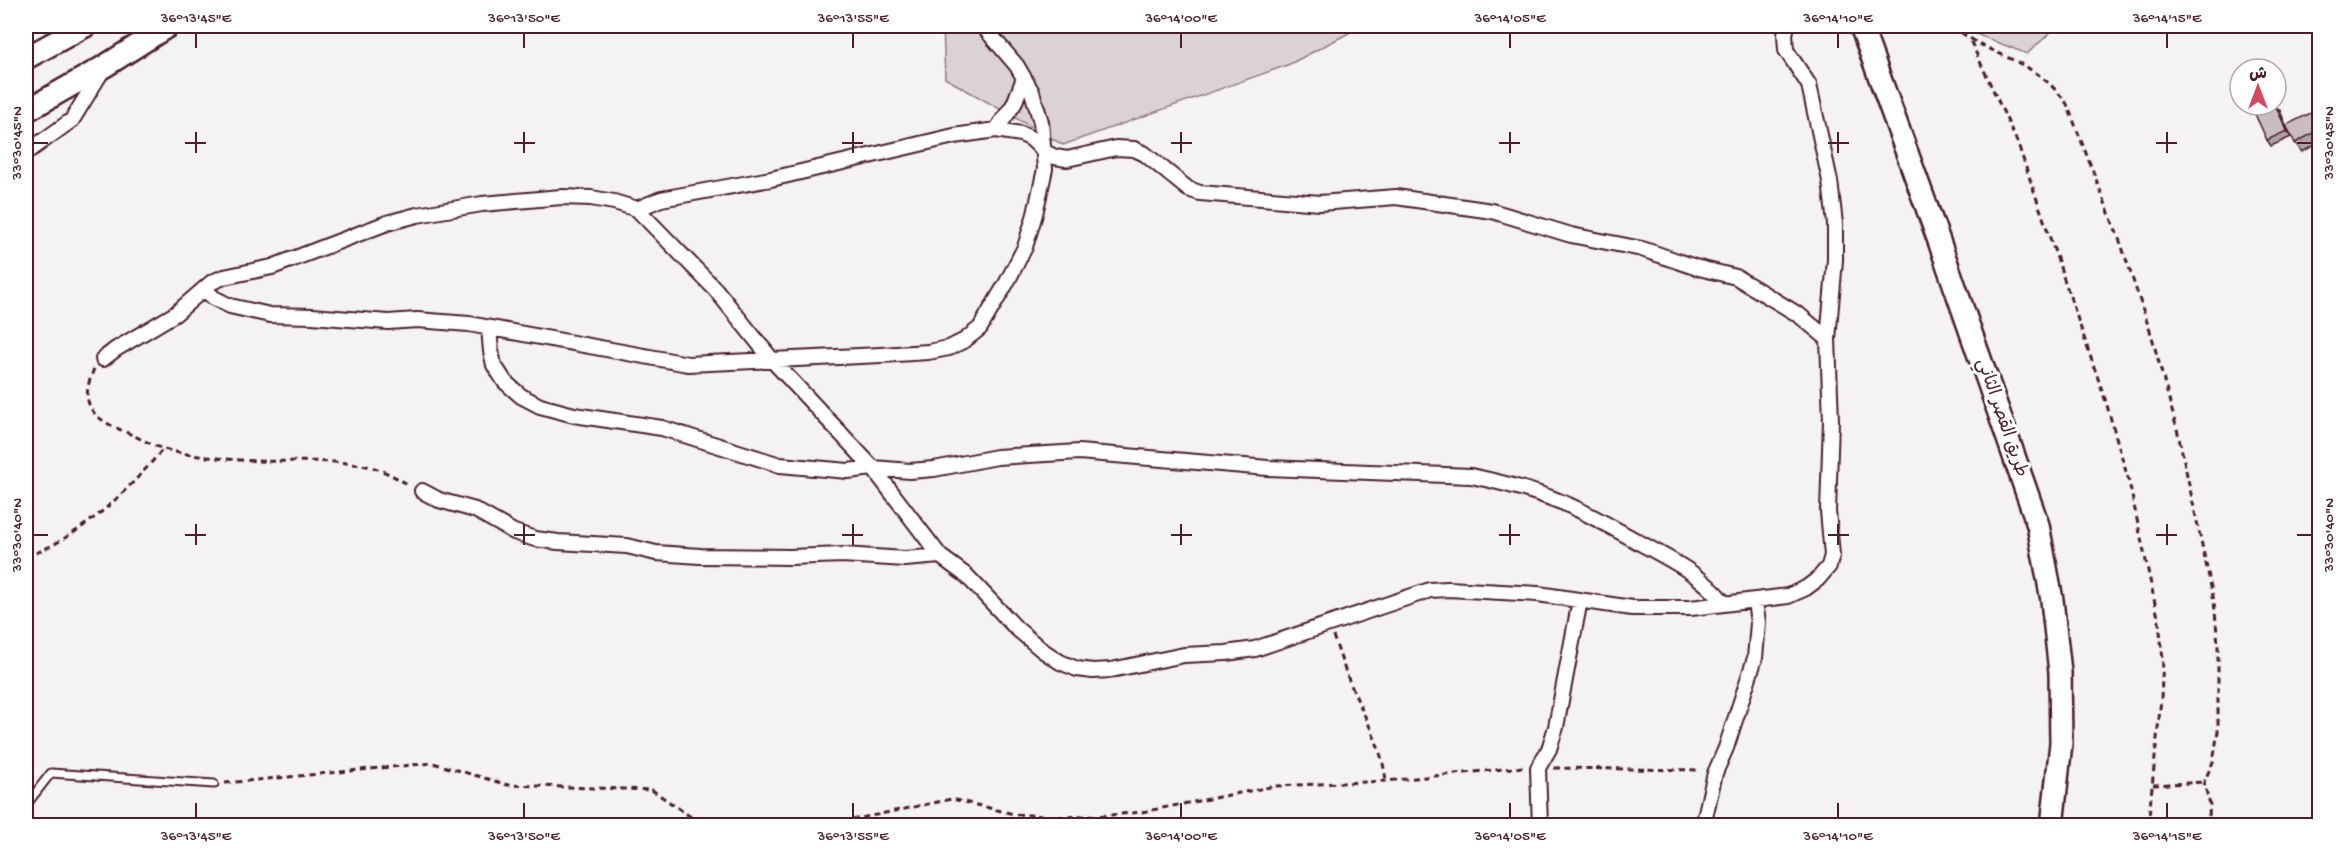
<svg xmlns="http://www.w3.org/2000/svg" width="2345" height="851" viewBox="0 0 2345 851" font-family="'Gochi Hand','Playpen Sans Arabic',sans-serif">
<style>
.green{fill:#dbd2d5;stroke:#927880;stroke-width:1.5}
.lines{fill:none;stroke-linecap:round;stroke-linejoin:round}
.lane-casing{stroke:#4a1f2b;stroke-width:11}
.street-casing{stroke:#4a1f2b;stroke-width:18}
.primary-casing{stroke:#4a1f2b;stroke-width:26}
.path{stroke:#4a1f2b;stroke-width:3;stroke-dasharray:6 4.5;stroke-linecap:butt}
.lane{stroke:#fff;stroke-width:7}
.street{stroke:#fff;stroke-width:14}
.primary{stroke:#fff;stroke-width:21}
.wall{fill:#aea3a6;stroke:#4a1f2b;stroke-width:1.5}
.shaded-wall{fill:#8d8487;stroke:#4a1f2b;stroke-width:1.5}
.building{fill:#cabdc1;stroke:#4a1f2b;stroke-width:1.5}
.ticks{fill:none;stroke:#4a1f2b;stroke-width:2}
.labels{text-anchor:middle;dominant-baseline:central;stroke-width:6;stroke-linejoin:round;paint-order:stroke}
.street-label{font-size:18px;fill:#4a1f2b;stroke:#fff}
.neatline{fill:none;stroke:#4a1f2b;stroke-width:2}
.ticks-label{font-size:15px;text-anchor:middle;fill:#4a1f2b}
</style>
<rect width="100%" height="100%" fill="#f4f2f2"/>
<filter id="ink" filterUnits="userSpaceOnUse"><feTurbulence type="fractalNoise" baseFrequency=".0167" numOctaves="2"/><feDisplacementMap in="SourceGraphic" scale="12" xChannelSelector="R" yChannelSelector="G"/><feConvolveMatrix kernelMatrix="1 2 1 2 8 2 1 2 1" color-interpolation-filters="sRGB"/></filter>
<g filter="url(#ink)">
<!-- green -->
<path class="green" d="M943,26H1362L1290,64L1063,145L945,78Z
M1962,26H2054L2053,30L2027,54L1966,30Z"/>
<g class="lines">
<!-- lane casing -->
<g class="lane-casing">
<path id="lane" d="M2317,96L2320,95
M26,805L51,773L214,784"/>
</g>
<!-- street casing -->
<g class="street-casing">
<path id="street" d="M996,130L1014,104L1024,78
M26,153L72,120L102,71
M637,209L661,199L771,179L954,136L996,130L1021,134L1030,138L1045,152L1055,157L1067,159L1116,148L1134,149L1145,154L1188,189L1200,193L1320,203L1396,197L1492,211L1571,235L1642,249L1695,267L1736,277L1799,315L1828,339
M204,289L214,298L230,306L270,315L312,316L388,322L417,320L469,324L688,364L881,355L928,352L949,348L965,340L980,328L1007,282L1025,247L1035,214L1045,169L1041,122L1032,92L1017,66L983,26
M489,328L491,351L494,365L505,382L521,396L540,406L574,415L662,428L780,465L848,471L873,468L910,471L934,469L997,457L1079,452L1268,468L1471,476C1500,482 1528,489 1556,500C1586,511 1614,529 1642,544C1673,561 1702,575 1724,603
M103,359L116,349L175,314L212,282L224,277L272,267L387,223L417,215L482,204L528,200L561,197L591,198L614,202L637,209L716,290L773,361L873,468L940,556L967,576L1016,628L1042,650L1060,662L1077,669L1093,671L1111,670L1184,655L1226,653L1255,649L1430,590L1448,589L1538,594L1632,608H1691L1788,596L1806,588L1818,579L1829,566L1832,555L1828,511L1831,421L1828,339L1835,260V224L1830,181L1809,85L1786,50L1785,34L1787,26
M422,491L439,500L475,510L514,532L535,539L558,542L627,546L656,553L700,556L790,557L843,555L905,559L940,556
M1540,826L1538,768L1549,749L1556,727L1580,600
M1703,826L1715,773L1726,748L1755,658L1758,623L1755,601"/>
</g>
<!-- primary casing -->
<g class="primary-casing">
<path id="primary" d="M1861,26L1939,241L2038,525L2052,600L2060,672L2061,743L2052,826
M26,58L85,26
M26,111L105,66L168,26"/>
</g>
<!-- path -->
<path class="path" d="M1953,26C1992,59 2033,56 2067,104L2121,244L2152,337L2178,433L2214,601L2218,644V731L2213,762L2204,782L2210,805L2208,826
M1971,42L2018,144L2106,402L2129,482L2159,622L2163,659L2161,699L2148,826
M94,369C77,407 94,419 128,433C139,438 150,444 161,448C183,456 233,460 257,461C293,462 331,459 367,466C382,469 395,477 409,485
M26,557C82,536 125,494 163,449
M1333,636C1339,652 1344,669 1351,685C1364,717 1382,745 1386,781
M1554,768L1700,770
M225,783L433,763L508,785L652,790L704,826
M2153,785L2204,782
M845,826L847,821L952,799L1014,814L1062,817L1111,815L1142,812L1275,786L1386,781L1523,767"/>
<!-- lane -->
<use href="#lane" class="lane"/>
<!-- street -->
<use href="#street" class="street"/>
<!-- primary -->
<use href="#primary" class="primary"/>
</g>
<!-- wall -->
<path class="wall" d="M2319,109V143L2302,152L2295,143Z
M2280,111L2291,137L2271,146L2267,140Z"/>
<!-- shaded-wall -->
<path class="shaded-wall" d="M2275,105L2280,111L2291,137L2287,131Z"/>
<!-- building -->
<path class="building" d="M2275,105L2287,131L2267,140L2255,114Z
M2319,109V130L2295,143L2286,125Z"/>
</g>
<!-- ticks -->
<path class="ticks" d="M196,33V48M524,33V48M853,33V48M1181,33V48M1510,33V48M1838,33V48M2167,33V48M196,132V153M524,132V153M853,132V153M1181,132V153M1510,132V153M1838,132V153M2167,132V153M33,143H48M185,143H206M514,143H535M842,143H863M1171,143H1192M1499,143H1520M1828,143H1849M2156,143H2177M2297,143H2312M196,524V545M524,524V545M853,524V545M1181,524V545M1510,524V545M1838,524V545M2167,524V545M33,535H48M185,535H206M514,535H535M842,535H863M1171,535H1192M1499,535H1520M1828,535H1849M2156,535H2177M2297,535H2312M196,803V818M524,803V818M853,803V818M1181,803V818M1510,803V818M1838,803V818M2167,803V818"/>
<g class="labels">
<!-- street labels -->
<g class="street-label">
<text transform="translate(2001 418) rotate(71)">طريق القصر الثاني</text>
</g>
</g>
<!-- margin -->
<rect width="2345" height="851" fill="none" stroke="#fff" stroke-width="66"/>
<!-- north arrow -->
<g transform="translate(2258 87)"><circle r="28" fill="#ffffff" stroke="#b7a5aa" stroke-width="1.5"/>
<path d="M0-4.5L10 22L0 15L-10 22Z" fill="#d1495b"/>
<text y="-9" font-size="16" font-weight="bold" text-anchor="middle" fill="#4a1f2b">ش</text>
</g>
<rect x="33" y="33" width="2279" height="785" class="neatline"/>
<g class="ticks-label">
<text x="196" y="22">36°13'45"E</text>
<text x="524" y="22">36°13'50"E</text>
<text x="853" y="22">36°13'55"E</text>
<text x="1181" y="22">36°14'00"E</text>
<text x="1510" y="22">36°14'05"E</text>
<text x="1838" y="22">36°14'10"E</text>
<text x="2167" y="22">36°14'15"E</text>
<text transform="translate(16 143) rotate(-90)" y="5">33°30'45"N</text>
<text transform="translate(2328 143) rotate(-90)" y="5">33°30'45"N</text>
<text transform="translate(16 535) rotate(-90)" y="5">33°30'40"N</text>
<text transform="translate(2328 535) rotate(-90)" y="5">33°30'40"N</text>
<text x="196" y="840">36°13'45"E</text>
<text x="524" y="840">36°13'50"E</text>
<text x="853" y="840">36°13'55"E</text>
<text x="1181" y="840">36°14'00"E</text>
<text x="1510" y="840">36°14'05"E</text>
<text x="1838" y="840">36°14'10"E</text>
<text x="2167" y="840">36°14'15"E</text>
</g>
</svg>
